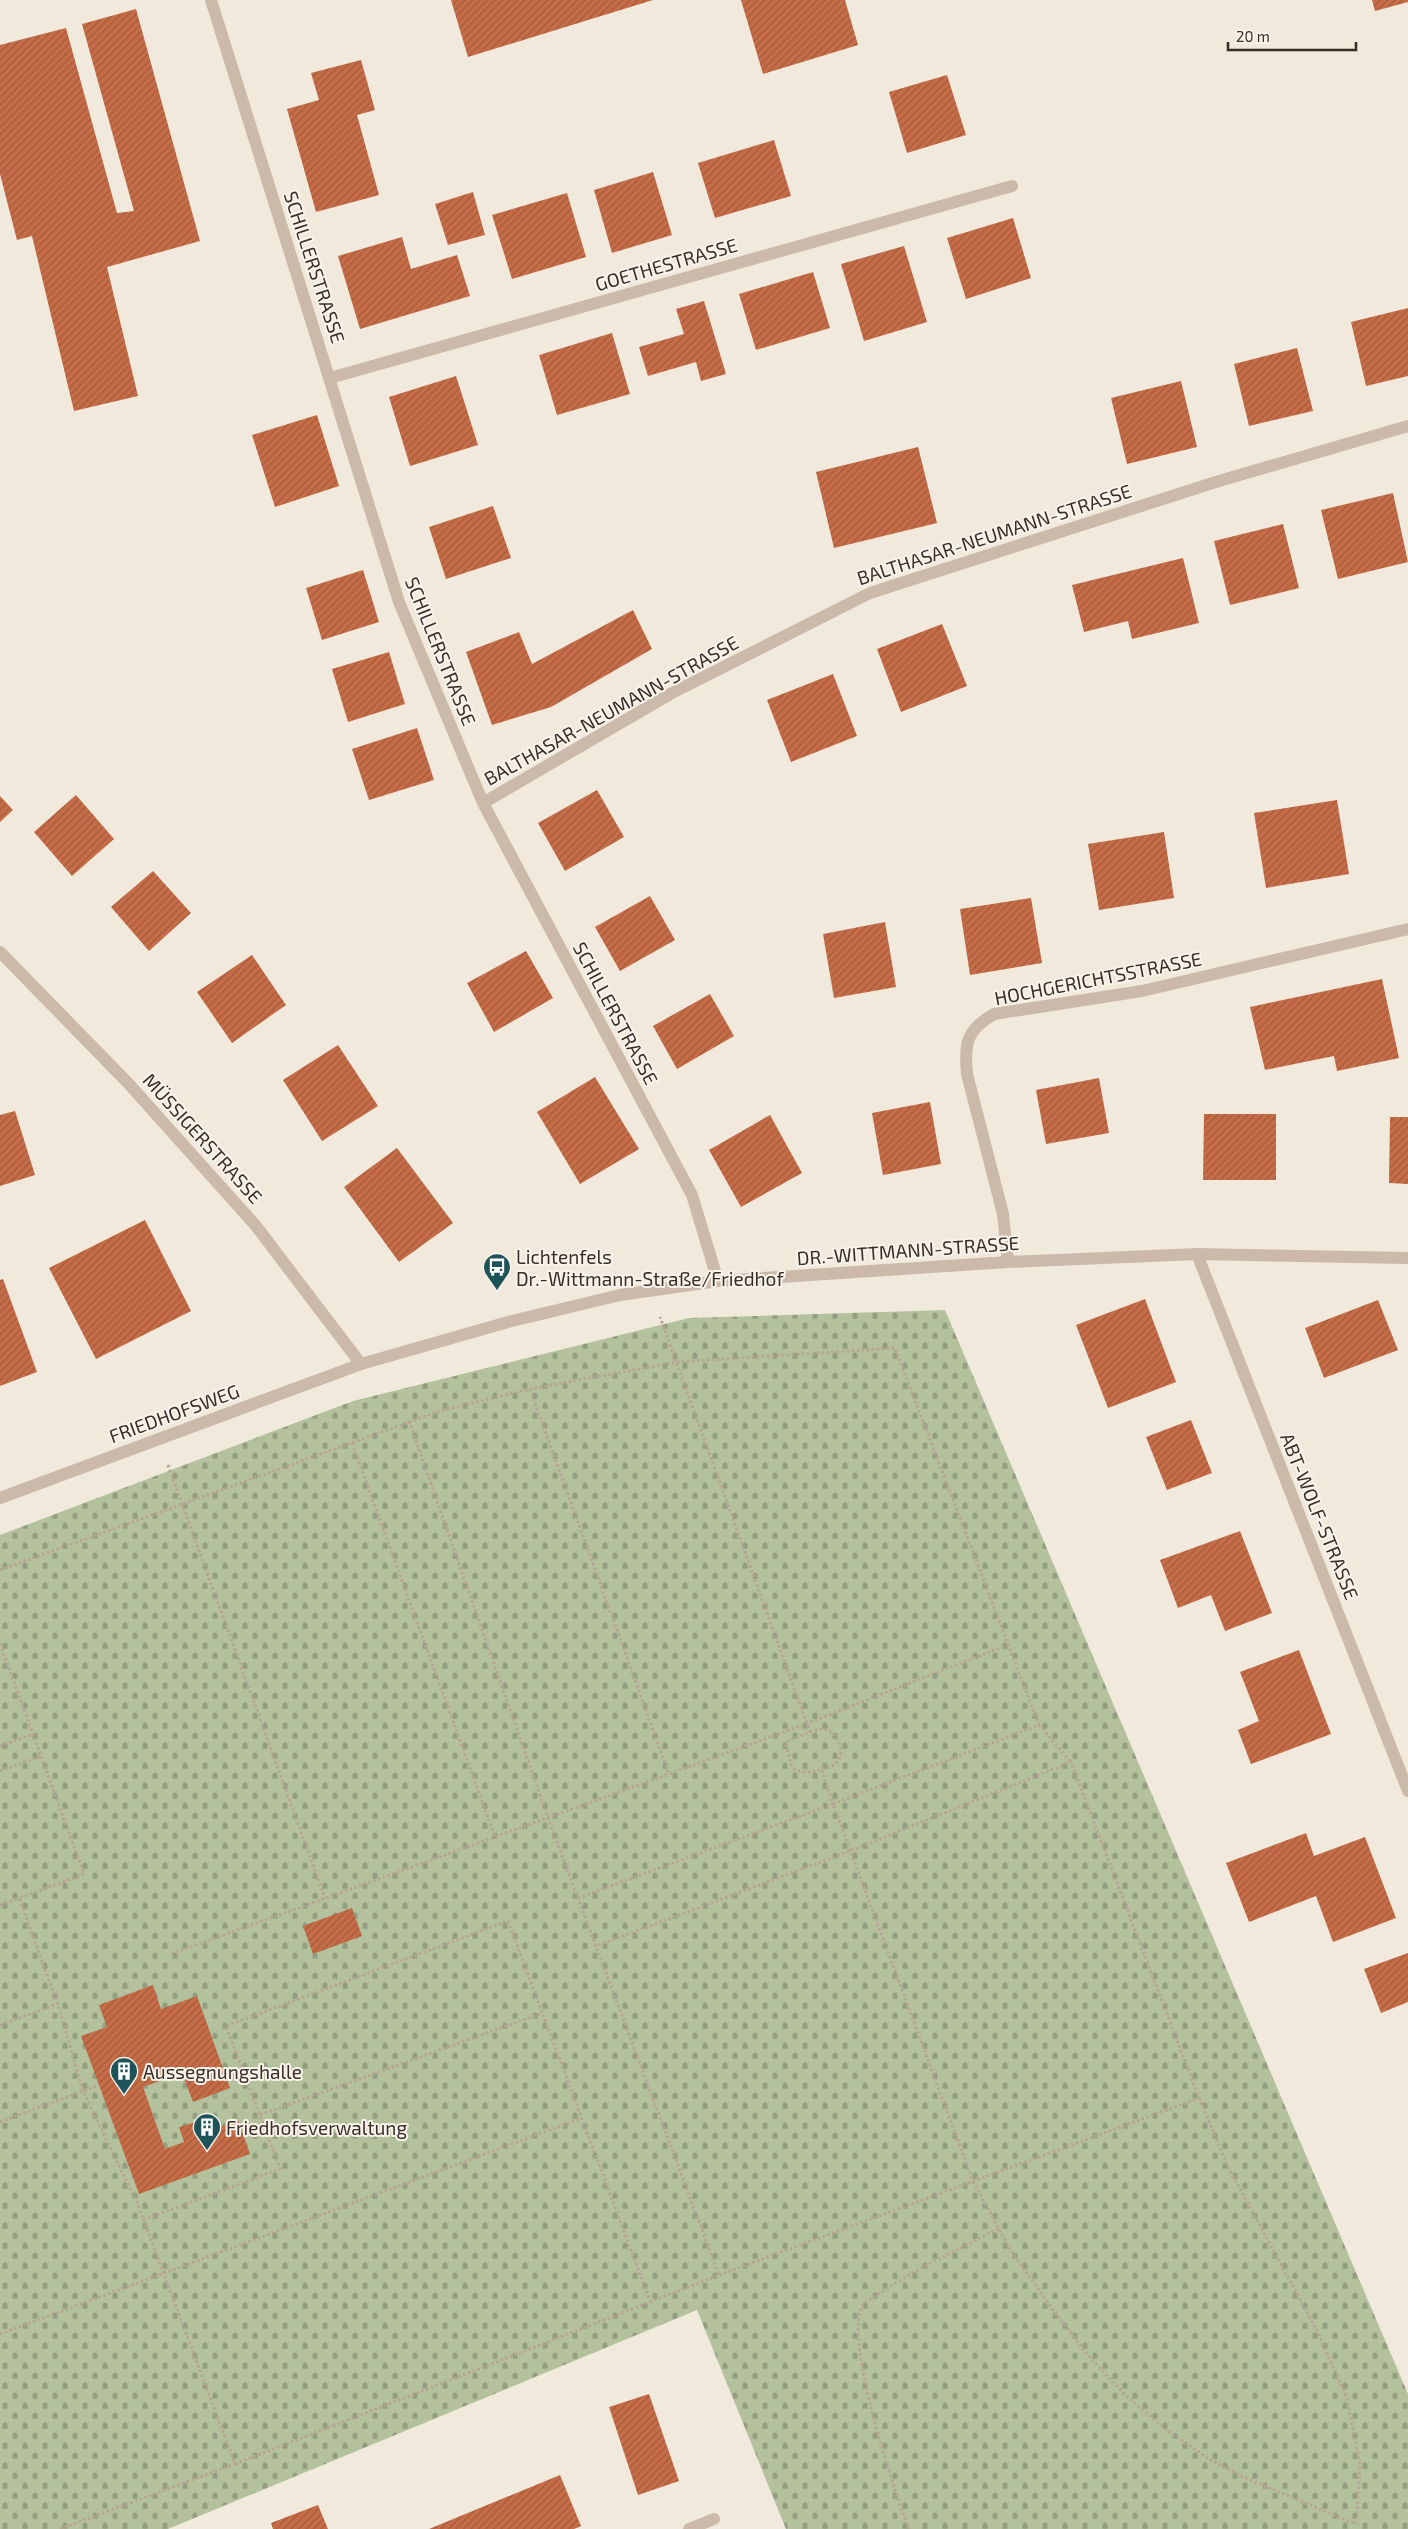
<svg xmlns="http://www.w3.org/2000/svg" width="1408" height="2529" viewBox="0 0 1408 2529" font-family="'Exo 2',sans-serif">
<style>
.cemetery{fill:url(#cemetery-stones)}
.building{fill:url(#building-hatch)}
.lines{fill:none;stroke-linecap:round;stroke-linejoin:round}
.path{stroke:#b7a493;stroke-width:3;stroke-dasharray:2.5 2.5;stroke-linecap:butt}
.minor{stroke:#cbbaa9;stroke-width:12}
.labels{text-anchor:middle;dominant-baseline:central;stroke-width:4;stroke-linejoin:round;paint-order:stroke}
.street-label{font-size:19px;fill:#382e29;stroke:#faf3ea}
.poi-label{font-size:19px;fill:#382e29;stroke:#faf3ea;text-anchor:start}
</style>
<defs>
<pattern id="cemetery-stones" width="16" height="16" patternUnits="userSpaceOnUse" patternTransform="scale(1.25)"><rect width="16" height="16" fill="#b3c29d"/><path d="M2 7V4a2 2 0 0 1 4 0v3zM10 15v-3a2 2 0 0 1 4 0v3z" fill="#939e80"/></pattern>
<pattern id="building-hatch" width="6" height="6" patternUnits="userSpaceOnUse" patternTransform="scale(1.25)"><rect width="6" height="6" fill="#c66d48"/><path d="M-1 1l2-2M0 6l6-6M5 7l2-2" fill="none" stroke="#a25a3c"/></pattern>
</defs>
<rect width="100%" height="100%" fill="#f2e9dd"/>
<!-- cemetery -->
<path class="cemetery" d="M945,1310L1408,2394V2529H786L697,2310L168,2529H0V1535L353,1401L689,1318Z"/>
<!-- building -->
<path class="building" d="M451,0H653L468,57Z
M741,0H845L858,45L763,74Z
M1372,0H1408V2L1375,11Z
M136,9L200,241L107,267L138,396L74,411L32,236L17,240L0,174V45L66,28L117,213L134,211L82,24Z
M361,60L375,110L357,115L379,195L316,212L287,109L319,100L311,73Z
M947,75L966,135L907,153L889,92Z
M774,140L791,196L715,218L698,163Z
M653,172L672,235L612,253L594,190Z
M473,192L485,235L448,245L435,204Z
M567,193L586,257L512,279L492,215Z
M1013,218L1031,278L966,299L947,238Z
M402,237L411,269L457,255L470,296L360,329L338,256Z
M904,246L927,322L864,341L841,264Z
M813,272L830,328L756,350L739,294Z
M704,301L726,374L701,381L696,362L648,376L639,347L684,334L676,309Z
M1408,308V376L1366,386L1351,322Z
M612,333L630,394L557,415L539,355Z
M1297,348L1313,411L1249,426L1234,364Z
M456,376L478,445L410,466L389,397Z
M1181,381L1197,447L1127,464L1111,398Z
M317,415L339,486L275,507L252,435Z
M918,447L937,523L834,548L816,472Z
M1393,493L1408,562L1338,579L1321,510Z
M493,506L511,558L446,579L429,527Z
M1283,524L1299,588L1230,605L1214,541Z
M1183,558L1199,623L1132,639L1128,621L1084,632L1072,585Z
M363,570L379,622L322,640L306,588Z
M633,610L652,649L551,707L492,725L466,652L519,632L532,664Z
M942,624L967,686L901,712L877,649Z
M389,652L405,704L348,722L332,669Z
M833,674L857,736L791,762L767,700Z
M417,728L434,780L369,800L352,749Z
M597,790L624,837L565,871L538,823Z
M76,795L114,839L72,876L34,832Z
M0,796L13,810L0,822Z
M1337,800L1349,874L1266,888L1254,813Z
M1164,832L1174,898L1099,910L1088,844Z
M153,871L191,913L149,951L111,907Z
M650,896L675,940L620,971L595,927Z
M1031,898L1042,963L970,975L960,909Z
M885,922L896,987L834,998L823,934Z
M526,951L553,998L494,1032L467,983Z
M252,955L286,1005L232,1043L197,992Z
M1382,979L1399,1058L1337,1071L1334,1056L1265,1070L1250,1007Z
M710,994L734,1036L677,1069L653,1026Z
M338,1045L378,1106L322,1141L283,1080Z
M595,1077L639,1149L580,1184L537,1112Z
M1099,1078L1109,1133L1046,1144L1036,1090Z
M930,1102L941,1164L883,1175L872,1113Z
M15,1111L35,1175L0,1186V1115Z
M1204,1114H1276V1180H1203Z
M770,1115L802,1173L741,1207L709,1150Z
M1390,1117H1408V1184L1389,1183Z
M397,1148L453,1223L399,1262L344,1187Z
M145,1220L191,1311L96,1359L49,1268Z
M3,1279L37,1372L0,1386V1280Z
M1145,1299L1176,1382L1108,1408L1076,1325Z
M1378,1300L1398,1350L1324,1378L1305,1328Z
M1191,1420L1212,1473L1167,1490L1146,1437Z
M1240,1531L1272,1613L1225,1631L1211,1595L1178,1608L1160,1560Z
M1299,1650L1331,1734L1251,1764L1238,1730L1259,1721L1240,1672Z
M1306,1833L1314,1856L1365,1837L1396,1918L1333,1942L1316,1896L1249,1922L1226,1863Z
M352,1908L362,1936L313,1954L303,1926Z
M1408,1953V2002L1381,2013L1364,1969Z
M153,1985L161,2009L197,1996L230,2088L193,2102L182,2073L143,2087L165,2149L184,2142L179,2127L202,2120L206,2132L238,2120L250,2154L139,2194L81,2036L107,2027L99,2005Z
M649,2394L679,2481L638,2495L609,2407Z
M560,2475L581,2526L574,2529H429Z
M318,2505L328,2529H273L271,2523Z"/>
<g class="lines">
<!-- path -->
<path class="path" d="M530,1389L669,1774L808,1723L1007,1645
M409,1421L548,1818L719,2275
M352,1443L495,1837
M168,1465L325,1898
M0,1570L440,1411L530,1389L676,1362L895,1348L1039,1725L833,1804L973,2181L1011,2251L1051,2307L1087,2354L1125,2395L1167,2430L1209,2459L1243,2477L1356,2524L1360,2466L1347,2398L1317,2331L1228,2167L1199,2098
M0,1644L84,1874L19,1898L59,2008L83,2091L138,2205L235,2464L60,2529
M1039,1725L1071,1762
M810,1732C815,1730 821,1728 826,1730C839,1733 846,1754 836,1763C832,1767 826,1768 821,1769
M0,1746L33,1734
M0,1771L41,1756
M578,1898L833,1804L821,1769C810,1773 801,1774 792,1767L786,1745L789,1740L810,1732L660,1317
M0,1905L19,1898
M171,1954L669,1774
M0,2025L57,2004
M260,2115L542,2013
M0,2122L99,2085
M143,2220L280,2169L226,2026L508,1921L650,2301
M0,2334L582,2118
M235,2464L719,2275L1199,2098L1071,1762L850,1851L596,1946
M909,2529C895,2495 842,2333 863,2305C867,2300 877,2295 882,2292C919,2267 960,2249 999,2228"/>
<!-- minor -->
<path class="minor" d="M211,0L399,602L483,803L692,1195L718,1281
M330,378L1012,186
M483,803L672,693L870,593L1219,481L1408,426
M0,952L128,1083L256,1226L361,1364
M1197,1254L1408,1791
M1008,1262L1003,1214L967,1074C964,1044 966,1030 994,1014L1142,991L1408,929
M0,1498L361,1364L508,1322L620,1295L718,1281L1008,1262L1197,1254L1408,1258
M689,2529L714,2519"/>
</g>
<!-- icons -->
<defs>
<g id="bus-pin" transform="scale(1.4375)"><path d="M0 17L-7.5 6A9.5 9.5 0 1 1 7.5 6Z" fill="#1e5359" stroke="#faf3ea"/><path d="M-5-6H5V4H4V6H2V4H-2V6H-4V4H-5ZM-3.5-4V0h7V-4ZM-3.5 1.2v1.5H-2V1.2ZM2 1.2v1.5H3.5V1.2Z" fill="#fff"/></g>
<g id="building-pin" transform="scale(1.4375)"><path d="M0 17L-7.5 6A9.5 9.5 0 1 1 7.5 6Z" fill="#1e5359" stroke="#faf3ea"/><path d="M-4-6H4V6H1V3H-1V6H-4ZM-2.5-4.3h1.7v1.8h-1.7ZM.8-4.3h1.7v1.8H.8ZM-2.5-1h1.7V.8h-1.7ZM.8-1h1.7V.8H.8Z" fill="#fff"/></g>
</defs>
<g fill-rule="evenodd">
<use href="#bus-pin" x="497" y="1267"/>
<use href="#building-pin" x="124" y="2071"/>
<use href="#building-pin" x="207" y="2127"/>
</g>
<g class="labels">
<!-- street labels -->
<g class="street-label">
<text transform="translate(666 264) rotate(-16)">GOETHESTRASSE</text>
<text transform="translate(315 267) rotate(72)">SCHILLERSTRASSE</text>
<text transform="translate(994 534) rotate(-18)">BALTHASAR-NEUMANN-STRASSE</text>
<text transform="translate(441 651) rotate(68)">SCHILLERSTRASSE</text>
<text transform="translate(611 710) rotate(-29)">BALTHASAR-NEUMANN-STRASSE</text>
<text transform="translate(1098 978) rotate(-11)">HOCHGERICHTSSTRASSE</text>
<text transform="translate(616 1013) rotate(62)">SCHILLERSTRASSE</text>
<text transform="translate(203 1138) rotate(48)">MÜSSIGERSTRASSE</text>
<text transform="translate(908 1250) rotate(-4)">DR.-WITTMANN-STRASSE</text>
<text transform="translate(174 1413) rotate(-20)">FRIEDHOFSWEG</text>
<text transform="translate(1320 1516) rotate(68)">ABT-WOLF-STRASSE</text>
</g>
<!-- poi labels -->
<g class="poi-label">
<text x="516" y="1256">Lichtenfels<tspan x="516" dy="22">Dr.-Wittmann-Straße/Friedhof</tspan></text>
<text x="143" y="2071">Aussegnungshalle</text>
<text x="226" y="2127">Friedhofsverwaltung</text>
</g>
</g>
<!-- scale -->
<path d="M1228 42v8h128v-8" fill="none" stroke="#382e29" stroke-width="2.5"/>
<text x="1236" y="42" font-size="15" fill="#382e29" stroke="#faf3ea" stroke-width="4" paint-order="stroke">20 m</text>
</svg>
